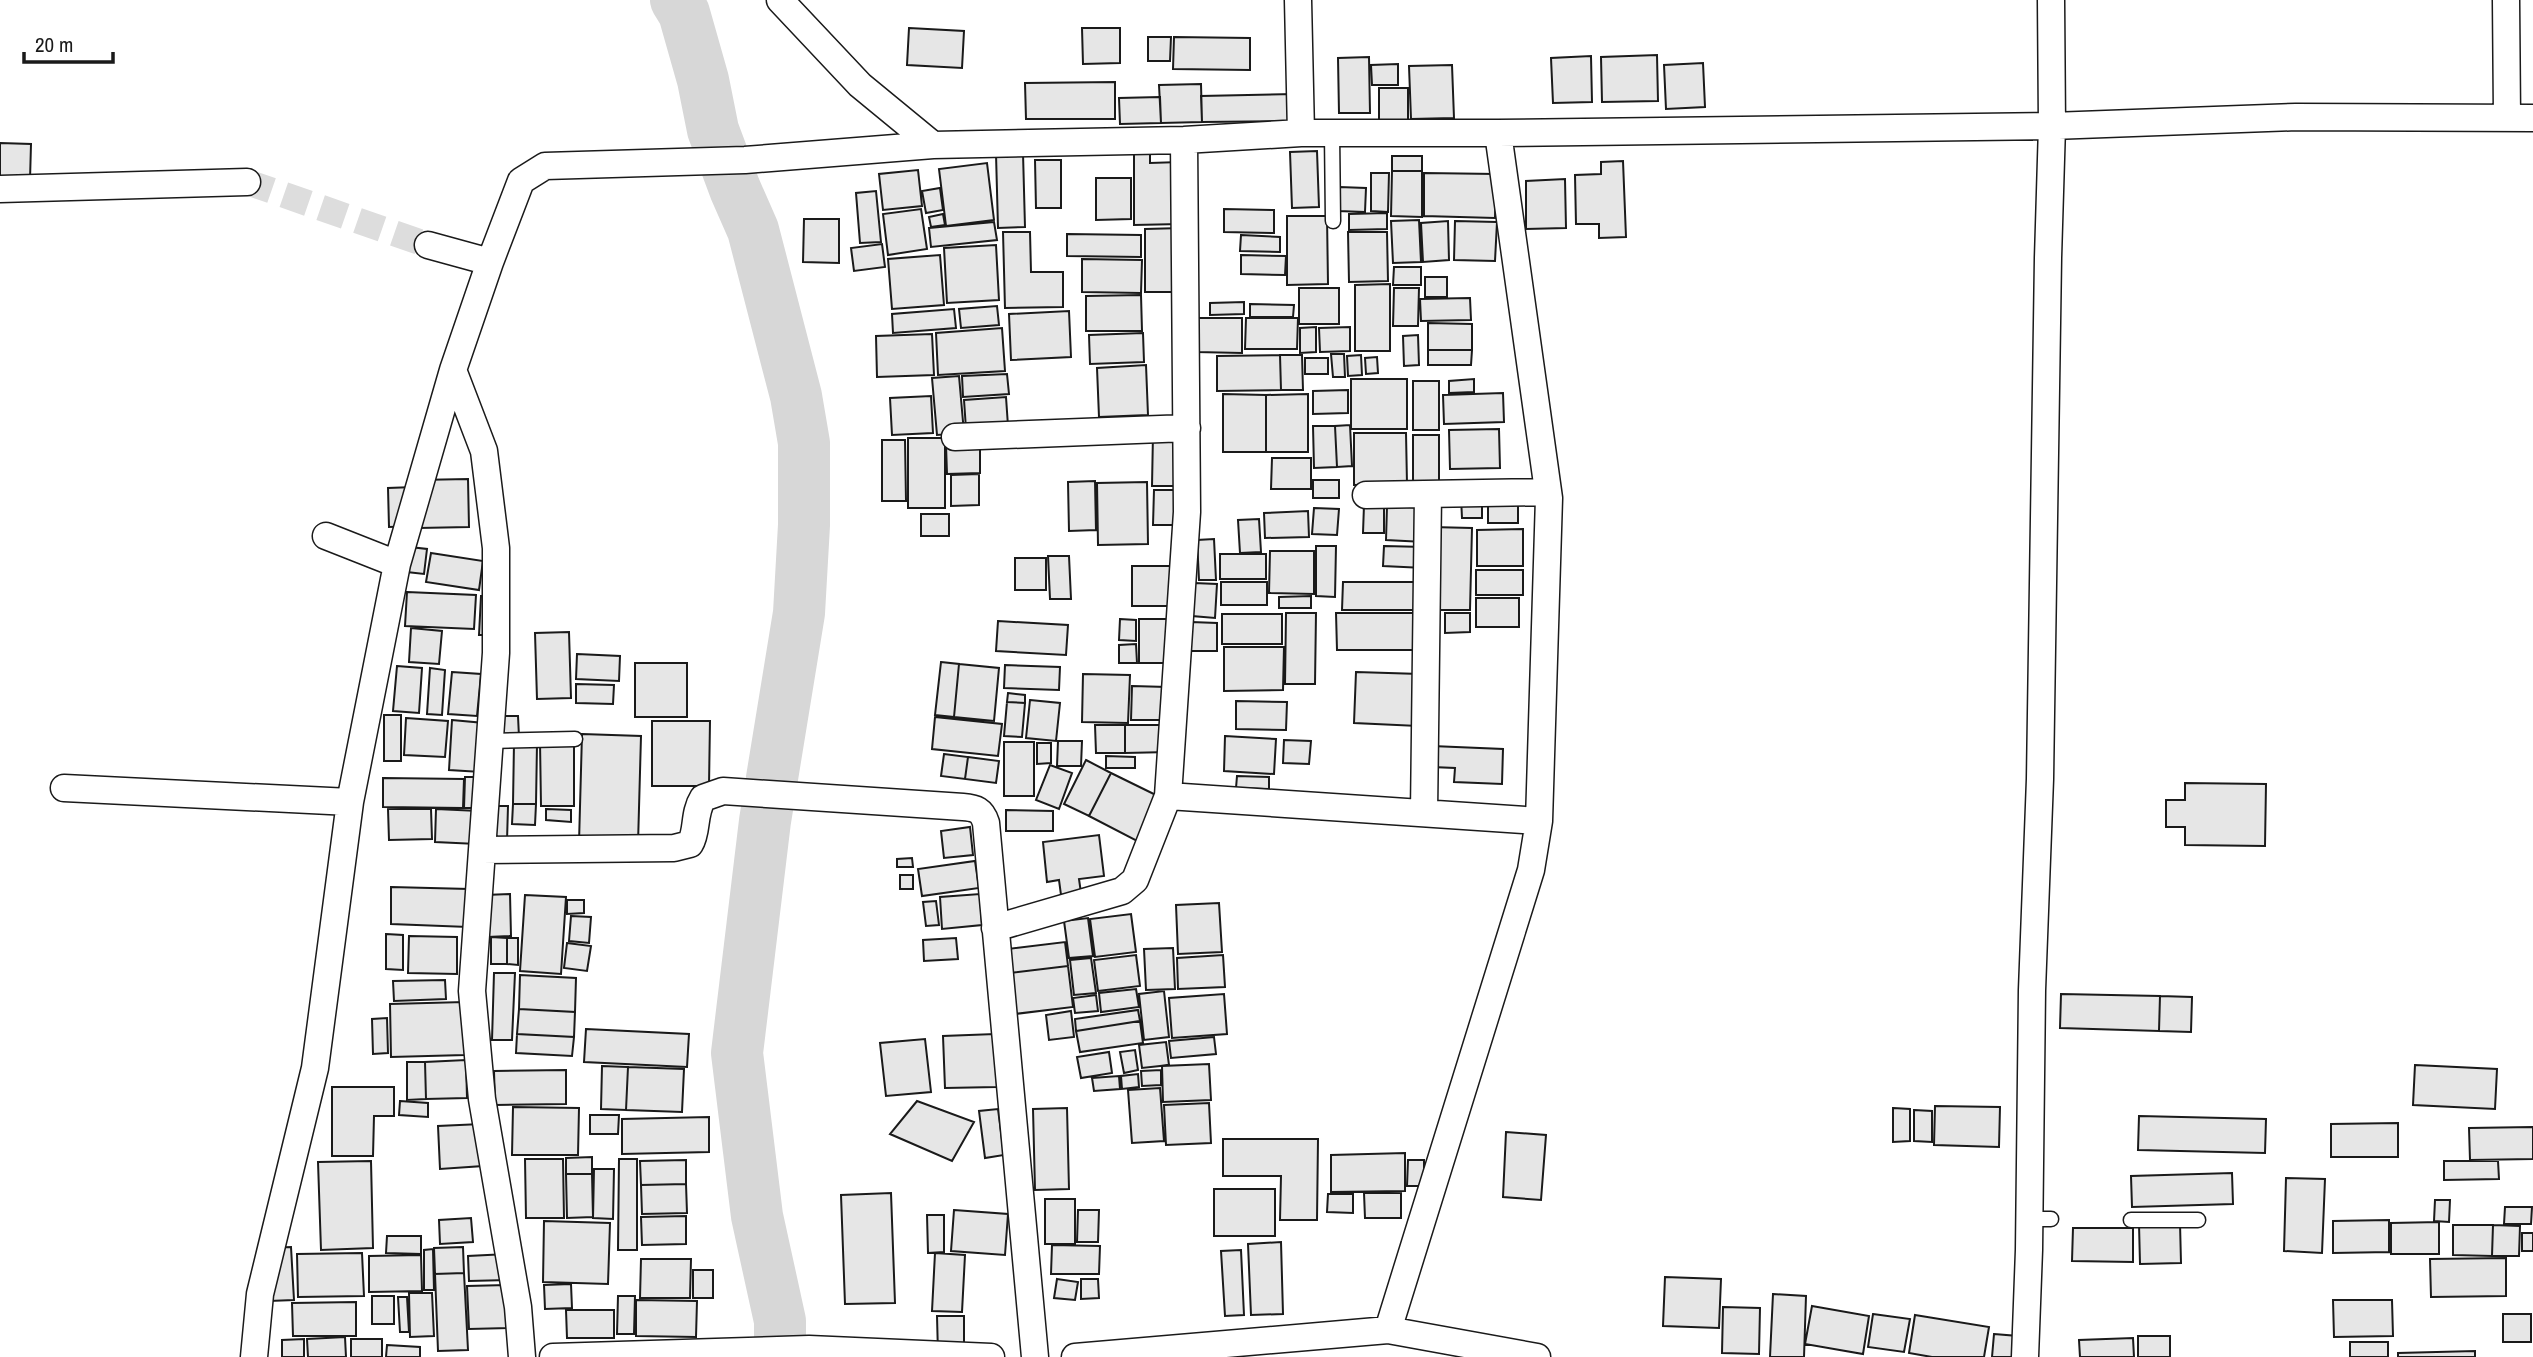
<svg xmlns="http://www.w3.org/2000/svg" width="2533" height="1357" viewBox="0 0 2533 1357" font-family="'Archivo Narrow',sans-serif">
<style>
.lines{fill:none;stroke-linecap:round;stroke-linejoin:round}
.river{stroke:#d7d7d7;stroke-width:52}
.building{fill:#e6e6e6;stroke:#1a1a1a;stroke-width:2}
.minor-tunnel{stroke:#ddd;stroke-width:26;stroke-dasharray:26 13;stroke-linecap:butt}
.service-casing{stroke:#1a1a1a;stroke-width:17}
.minor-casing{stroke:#1a1a1a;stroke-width:29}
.service{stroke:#fff;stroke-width:14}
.minor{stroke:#fff;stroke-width:26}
</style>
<rect width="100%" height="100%" fill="#fff"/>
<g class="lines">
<!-- river -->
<path class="river" d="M676,0L684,13L703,80L713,130L735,189L753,230L796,396L804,443V525L799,613L765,821L737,1053L757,1216L780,1321V1357"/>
</g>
<!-- building -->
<path class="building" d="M909,28L964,31L962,68L907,65Z
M1082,28H1120V63L1083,64Z
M1148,37H1171L1170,61H1148Z
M1174,37L1250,38V70L1173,69Z
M1657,55L1658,101L1602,102L1601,57Z
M1591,56L1592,102L1553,103L1551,58Z
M1369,57L1370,113H1339L1338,58Z
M1703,63L1705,107L1666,109L1664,65Z
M1398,64V85H1372L1371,65Z
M1452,65L1454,118L1411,119L1409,66Z
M1115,82V119H1026L1025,83Z
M1201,84L1202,122L1161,123L1159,85Z
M1379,88H1408V120H1379Z
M1294,94V121L1202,122L1201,96Z
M1160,97L1161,123L1120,124L1119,98Z
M0,143L31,144L30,180L0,179Z
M1317,151L1319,207L1292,208L1290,152Z
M1023,153L1025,227L998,228L996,154Z
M1134,154H1150V163L1180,162L1181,224L1134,225Z
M1392,156H1422V171H1392Z
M1035,160H1061V208H1036Z
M1623,161L1626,237L1599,238V224H1576L1575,175L1601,174V162Z
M987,163L994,220L946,226L939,169Z
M918,170L922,206L883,210L879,174Z
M1392,171H1422V217L1391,216Z
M1371,173H1389L1388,212L1371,211Z
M1424,173L1496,174L1495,218L1424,216Z
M1096,178H1131V219L1096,220Z
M1565,179L1566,228L1526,229V181Z
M1339,187L1366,188L1365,212L1338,211Z
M940,188L943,210L926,213L922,191Z
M876,191L881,242L860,243L856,193Z
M921,209L927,249L888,255L883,214Z
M1224,209L1274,210V233L1224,232Z
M1387,213V229L1349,230V214Z
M943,214L945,225L931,227L929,217Z
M1287,216H1327L1328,284L1287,285Z
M804,219H839V263L803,262Z
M1419,220L1421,262L1393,263L1391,221Z
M1448,221L1449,260L1423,262L1421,223Z
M1455,221L1497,222L1495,261L1454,260Z
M994,222L997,240L931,247L929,228Z
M1182,228V292H1145V229Z
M1003,232H1030L1031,272H1063V307L1005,308Z
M1348,232H1387L1388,281L1349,282Z
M1067,234L1141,235V257L1067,256Z
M1241,235L1280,237V252L1240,251Z
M882,244L885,267L854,271L851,248Z
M996,245L999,300L947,303L944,248Z
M940,255L944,305L892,309L888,259Z
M1241,255L1286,256L1285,275L1241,274Z
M1082,259L1142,260L1141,293L1082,292Z
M1394,267H1421V285H1393Z
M1425,277H1447V297H1425Z
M1390,284V351H1355V285Z
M1299,288H1339V324H1299Z
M1394,288H1419L1418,326H1393Z
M1141,295L1142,331H1086V296Z
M1470,298L1471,320L1421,321L1420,299Z
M1244,302V314L1210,315V303Z
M1250,304L1294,305L1293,317H1250Z
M997,306L999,325L961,328L959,309Z
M954,309L956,328L893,333L892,314Z
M1069,311L1071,357L1011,360L1009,314Z
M1196,318H1242V353L1196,352Z
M1246,318H1298L1297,349H1245Z
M1428,323L1472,324V350H1428Z
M1316,327V352L1300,353V328Z
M1350,327V351L1320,352L1319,328Z
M1002,328L1005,371L938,375L936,333Z
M1143,333L1144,362L1090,364L1089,335Z
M932,334L934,375L877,377L876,336Z
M1418,335L1419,365L1404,366L1403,336Z
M1428,350H1472L1471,365H1428Z
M1331,354H1344L1345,377H1333Z
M1280,355L1281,390L1217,391V356Z
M1280,355H1302L1303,390H1281Z
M1361,355L1362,375L1348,376L1347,356Z
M1377,357L1378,373L1366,374L1365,358Z
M1305,358H1328V374H1305Z
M1146,365L1148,415L1099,417L1097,368Z
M1007,374L1009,394L963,397L962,376Z
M959,376L964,433L937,435L932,378Z
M1351,379H1407V429H1351Z
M1474,379V392L1449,393V381Z
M1413,381H1439V430H1413Z
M1348,390V413L1313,414V391Z
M1503,393L1504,422L1444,424L1443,395Z
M1223,394L1266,395V452H1223Z
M1308,394V452H1266V395Z
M931,396L933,433L892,435L890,398Z
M1006,397L1008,426L966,429L964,400Z
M1350,425L1352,466L1337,467L1335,426Z
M1313,426H1335L1337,467L1314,468Z
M1499,429L1500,468L1450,469L1449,430Z
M1354,433H1406L1407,484L1354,485Z
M1153,434H1184L1183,486H1152Z
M1413,435H1439V482L1413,481Z
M908,438H945V508H908Z
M882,440H905L906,501H882Z
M946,445H980V473L947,474Z
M1272,458H1311V489H1271Z
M979,474V505L951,506V475Z
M468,479L469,527L419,528L418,480Z
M1313,480H1339V498H1313Z
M1095,481L1096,530L1069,531L1068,482Z
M1147,482L1148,544L1098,545L1097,483Z
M414,487L416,526L389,527L388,488Z
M1154,490H1183V525H1153Z
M1461,497H1482V518H1462Z
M1488,501H1518V523H1488Z
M1364,505H1384V533H1363Z
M1387,506L1426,508L1424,542L1386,540Z
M1314,508L1339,509L1337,535L1312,534Z
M1308,511L1309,537L1265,538L1264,513Z
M921,514H949V536H921Z
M1259,519L1261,552L1240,553L1238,520Z
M1431,527L1472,528L1470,610H1430Z
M1523,529V566H1477V530Z
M1214,539L1216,580H1199L1197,540Z
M401,546L427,549L424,574L398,571Z
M1316,546H1336L1335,597L1316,596Z
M1384,546L1425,547L1424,568L1383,566Z
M1270,551H1314V594L1269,593Z
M431,553L483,561L479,590L426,582Z
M1220,554H1266V579H1220Z
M1048,556H1069L1071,599H1050Z
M1015,558H1046V590H1015Z
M1132,566H1178V606H1132Z
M1476,570H1523V595H1476Z
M1221,582H1267V605H1221Z
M1343,582H1422L1421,610H1342Z
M1194,583L1217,584L1215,618L1192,616Z
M407,592L476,595L474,629L405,626Z
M481,596L494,597L491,635H479Z
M1311,596V608H1279V597Z
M1476,598H1519V627H1476Z
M1286,613H1316L1315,684H1285Z
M1336,613H1423V650H1337Z
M1445,613H1470V632L1445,633Z
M1222,614H1282V644H1222Z
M1120,619L1136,620V641L1119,640Z
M1139,619H1176V663H1139Z
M998,621L1068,625L1066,655L996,651Z
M1191,622L1217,623V651H1190Z
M411,628L442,631L439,664L409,662Z
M569,632L571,698L537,699L535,633Z
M1136,644L1137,663H1119V645Z
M1224,647H1284L1283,690L1224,691Z
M577,654L620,656L619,681L576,679Z
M941,662L959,664L954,717L935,715Z
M635,663H687V717H635Z
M959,664L999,668L994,721L954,717Z
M1005,665L1060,667L1059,690L1004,688Z
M397,666L422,668L419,713L393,711Z
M430,668L445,670L442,715L427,714Z
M452,672L481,674L477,716L448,714Z
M1356,672L1420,674L1418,726L1354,723Z
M1083,674L1130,675L1128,723L1082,722Z
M576,684L614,685L613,704L576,703Z
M1132,686L1167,687V720H1131Z
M1008,693L1025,695V703L1007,702Z
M1030,700L1060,703L1056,741L1026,738Z
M1236,701L1287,702L1286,730L1236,729Z
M1007,702L1025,703L1022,737L1004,736Z
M384,715H401V761H384Z
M498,716H518L519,737L498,738Z
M935,717L1002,724L998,756L932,749Z
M406,718L448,721L445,757L404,755Z
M452,720L484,723L481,772L449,770Z
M652,721H710L709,786H652Z
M1095,725H1125V753H1096Z
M1125,725H1169V752L1125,753Z
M582,734L641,736L638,844L579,843Z
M1225,736L1276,739L1274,774L1224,771Z
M1284,740L1311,741L1309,764L1283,763Z
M1058,741H1082L1081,766H1057Z
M540,742H574V806H541Z
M1004,742H1034V796H1004Z
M514,743L537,744L536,804H513Z
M1037,743H1051V763L1037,764Z
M1432,746L1503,749L1502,784L1454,782L1455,768L1432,767Z
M944,754L968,757L965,779L941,776Z
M1106,756L1135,757V768H1106Z
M968,757L999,761L996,783L965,779Z
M1086,760L1111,773L1089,816L1064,804Z
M1050,765L1072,773L1059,809L1036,800Z
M1111,773L1162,798L1139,842L1089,816Z
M1237,776L1269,777V789L1236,788Z
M465,777H482L481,808H464Z
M383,778L464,779L463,808L383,807Z
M2185,783L2266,784L2265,846L2185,845V827H2166V800H2185Z
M513,804H536L535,825L512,824Z
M491,806H508L507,841H491Z
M388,809H431L432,839L389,840Z
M436,809L479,811L477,844L435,842Z
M546,809L571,810V822L546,820Z
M1006,810L1053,811V831H1006Z
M970,827L973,855L944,858L941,831Z
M1099,835L1104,876L1079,879L1081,893L1061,895L1059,880L1047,882L1043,842Z
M912,858L913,867H897V859Z
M975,861L979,888L922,896L918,869Z
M900,875H913V889H900Z
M391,887L469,889L468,927L391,924Z
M510,894L511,936L487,937L485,895Z
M980,894L982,925L942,929L940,897Z
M525,895L566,897L561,974L520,971Z
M567,900H584V913L567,914Z
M936,901L939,925L926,926L923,902Z
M1219,903L1222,952L1178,954L1176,905Z
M1131,914L1136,952L1095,957L1090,919Z
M571,916L591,917L589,943L569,941Z
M1088,918L1093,956L1069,958L1064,921Z
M386,934L403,935V970L386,969Z
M409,936L457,937V974L408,973Z
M491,937L507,938V964H491Z
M507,938H518V965L507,964Z
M956,938L958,959L924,961L923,940Z
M1065,942L1068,966L1010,973L1007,949Z
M567,943L591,946L587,971L564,968Z
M1173,948L1175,989L1146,990L1144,949Z
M1136,955L1140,986L1098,991L1094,960Z
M1223,955L1225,987L1178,989L1177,958Z
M1091,958L1096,993L1074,995L1070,960Z
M1068,966L1073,1007L1015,1014L1010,973Z
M494,973H515L512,1040H492Z
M520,975L576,978L575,1012L519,1009Z
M445,980L446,999L394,1001L393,981Z
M1136,989L1139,1007L1101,1012L1099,993Z
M1164,991L1169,1037L1144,1040L1139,994Z
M1224,994L1227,1034L1172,1038L1169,998Z
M2061,994L2160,996L2159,1031L2060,1028Z
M1096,995L1098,1011L1075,1013L1073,998Z
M2160,996L2192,997L2191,1032L2159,1031Z
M464,1002L465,1055L391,1057L390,1004Z
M519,1009L575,1012L574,1037L517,1034Z
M1138,1010L1140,1021L1076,1031L1075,1019Z
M1071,1011L1074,1037L1049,1040L1046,1015Z
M387,1018L388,1053L373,1054L372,1019Z
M1140,1021L1143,1043L1080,1052L1076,1031Z
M586,1029L689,1034L687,1067L584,1062Z
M517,1034L574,1037L572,1056L516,1053Z
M995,1034L997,1087L945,1088L943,1036Z
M1214,1037L1216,1054L1171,1058L1169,1041Z
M925,1039L931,1092L886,1096L880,1043Z
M1166,1042L1169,1065L1142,1068L1139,1045Z
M1135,1050L1138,1070L1124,1073L1120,1052Z
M1109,1052L1112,1073L1081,1078L1077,1057Z
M466,1060L467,1098L426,1099L425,1062Z
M407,1062H425L426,1099L407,1100Z
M1209,1064L1211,1100L1163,1102L1162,1066Z
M2415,1065L2497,1069L2495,1109L2413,1105Z
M602,1066L628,1067L626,1110L601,1109Z
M628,1067L684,1069L682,1112L626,1110Z
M566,1070V1104L495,1105L494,1071Z
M1161,1070V1085L1142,1086L1141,1071Z
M1138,1074L1139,1087L1122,1089L1121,1076Z
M1119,1076L1120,1089L1094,1091L1092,1078Z
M332,1087H394V1116H374L373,1156H332Z
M1160,1088L1164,1141L1132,1143L1128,1090Z
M400,1101L428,1103V1117L399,1115Z
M917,1101L974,1122L952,1161L890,1134Z
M1209,1103L1211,1143L1166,1145L1164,1105Z
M1935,1106L2000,1107L1999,1147L1934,1145Z
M513,1107L579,1108L578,1155H512Z
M1067,1108L1069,1189L1035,1190L1033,1109Z
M1893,1108L1910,1109V1141L1893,1142Z
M998,1109L1004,1155L985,1158L979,1111Z
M1914,1110L1932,1111V1142L1914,1141Z
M590,1115H619L618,1134H590Z
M2139,1116L2266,1119L2265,1153L2138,1150Z
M709,1117V1152L622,1154V1119Z
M2398,1123V1157H2331V1124Z
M481,1124L483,1166L440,1169L438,1126Z
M2533,1127V1159L2470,1160L2469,1128Z
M1506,1132L1546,1135L1541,1200L1503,1197Z
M1223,1139H1318L1317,1220H1280L1281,1176H1223Z
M1405,1153V1191L1331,1192V1155Z
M592,1157V1174H566V1158Z
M525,1159H563L564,1218H526Z
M619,1159H637V1250H618Z
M686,1160V1184L641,1185L640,1161Z
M1408,1160H1424V1186H1407Z
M371,1161L373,1248L321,1250L318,1162Z
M2444,1161H2498L2499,1179L2444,1180Z
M594,1169H614L613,1219L593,1218Z
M2232,1173L2233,1204L2132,1207L2131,1176Z
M566,1174H592L593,1217L567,1218Z
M2286,1178L2325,1179L2322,1253L2284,1251Z
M686,1184L687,1213L642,1214L641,1185Z
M1214,1189H1275V1236H1214Z
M891,1193L895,1303L845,1304L841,1195Z
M1364,1193H1401V1218H1365Z
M1328,1194H1353V1213L1327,1212Z
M1045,1199H1075V1244H1045Z
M2435,1200H2450L2449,1222L2434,1221Z
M2505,1207H2532L2531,1224H2504Z
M954,1210L1008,1214L1005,1255L951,1251Z
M1078,1210H1099L1098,1242H1077Z
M927,1215H944V1252L928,1253Z
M686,1216V1244L642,1245L641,1217Z
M471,1218L473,1242L440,1244L439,1220Z
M2389,1220V1252L2333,1253V1221Z
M544,1221L610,1223L608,1284L543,1282Z
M2439,1222V1254H2391V1223Z
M2180,1223L2181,1263L2140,1264L2139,1224Z
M2453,1225H2493L2492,1256L2453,1255Z
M2493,1225L2520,1226L2519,1256H2492Z
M2073,1228H2133V1262L2072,1261Z
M2522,1233H2533V1251H2522Z
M387,1236H421V1254L386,1253Z
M1281,1242L1283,1314L1251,1315L1248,1244Z
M1052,1245L1100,1246L1099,1274H1051Z
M291,1247L294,1300L269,1301L266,1248Z
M463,1247L464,1273L435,1274L434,1248Z
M433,1249L434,1290H424V1250Z
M1241,1250L1244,1315L1225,1316L1221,1251Z
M362,1253L364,1296L298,1297L297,1254Z
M935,1253L965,1255L962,1312L932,1311Z
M507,1254L508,1280L469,1281L468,1256Z
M421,1255L422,1291L369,1292V1256Z
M2506,1258V1296L2431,1297L2430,1259Z
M641,1259H691L690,1298H640Z
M693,1270H713V1298H693Z
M464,1273L468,1350L438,1351L435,1274Z
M1665,1277L1721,1279L1719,1328L1663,1326Z
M1057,1279L1078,1282L1075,1300L1054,1298Z
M1081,1279H1098L1099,1298L1081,1299Z
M571,1284L572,1308L545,1309L544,1285Z
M507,1285L509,1328L469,1329L467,1286Z
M409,1293H432L434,1336L410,1337Z
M1773,1294L1806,1296L1804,1357H1770Z
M372,1296H394V1324H372Z
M618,1296H635L634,1334H617Z
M398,1297H407L409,1332H400Z
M636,1300L697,1301L696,1337L636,1336Z
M2333,1300H2392L2393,1336L2334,1337Z
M356,1302V1336H293L292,1303Z
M1812,1306L1869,1316L1863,1354L1805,1344Z
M1723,1307L1760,1308L1759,1354L1722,1353Z
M566,1310H614V1338H567Z
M1873,1314L1910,1319L1904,1352L1868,1347Z
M2503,1314H2531V1342H2503Z
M1915,1315L1989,1327L1984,1357H1932L1909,1353Z
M937,1316H964V1353L938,1354Z
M1994,1334L2018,1336L2016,1357H1992Z
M2138,1336H2170V1357H2138Z
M345,1337L346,1357H308L307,1339Z
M2133,1338L2134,1357H2080L2079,1340Z
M304,1339V1357H282V1340Z
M351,1339H382V1357H351Z
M2350,1342H2388V1357H2350Z
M387,1345L420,1347V1357H386Z
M2475,1351V1357H2398V1353Z"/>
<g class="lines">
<!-- minor-tunnel -->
<path class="minor-tunnel" d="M247,182L428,245"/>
<!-- service casing -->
<g class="service-casing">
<path id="service" d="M1332,133L1333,221
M489,741L575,739
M2030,1219H2051
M2131,1220H2198"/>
</g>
<!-- minor casing -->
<g class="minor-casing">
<path id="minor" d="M780,0L860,85L933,145
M1298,0L1301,133
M2506,0L2507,116
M0,189L247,182
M428,245L490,262L453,370L484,451L496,548V653L472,991L482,1099L518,1307L522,1357
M490,262L521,181L545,166L745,160L933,145L1184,140L1301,133H1498L2052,126L2296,117L2533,118
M955,437L1187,428
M1366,495L1548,492
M326,536L397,564
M64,788L350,802
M1168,796L1539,821
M1424,813L1428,494
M482,850L674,848L690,844C698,831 693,814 703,798L723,791L963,807C976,808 982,810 986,823L1035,1357
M995,928L1122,891L1135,880L1168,796L1187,512L1184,140
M1388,1330L1531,870L1539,821L1549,498L1498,133
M254,1357L260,1294L315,1068L350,802L397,564L453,370
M553,1357L809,1349L991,1357
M1075,1357L1388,1330L1537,1357
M2025,1357L2029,1250L2032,990L2040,779L2048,258L2052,126L2051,0"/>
</g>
<!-- service -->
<use href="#service" class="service"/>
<!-- minor -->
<use href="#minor" class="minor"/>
</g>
<!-- scale -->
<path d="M24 52v10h89v-10" fill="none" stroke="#1a1a1a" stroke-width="3.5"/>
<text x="35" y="52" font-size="21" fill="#1a1a1a" stroke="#ffffff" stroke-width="5" paint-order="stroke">20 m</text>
</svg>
